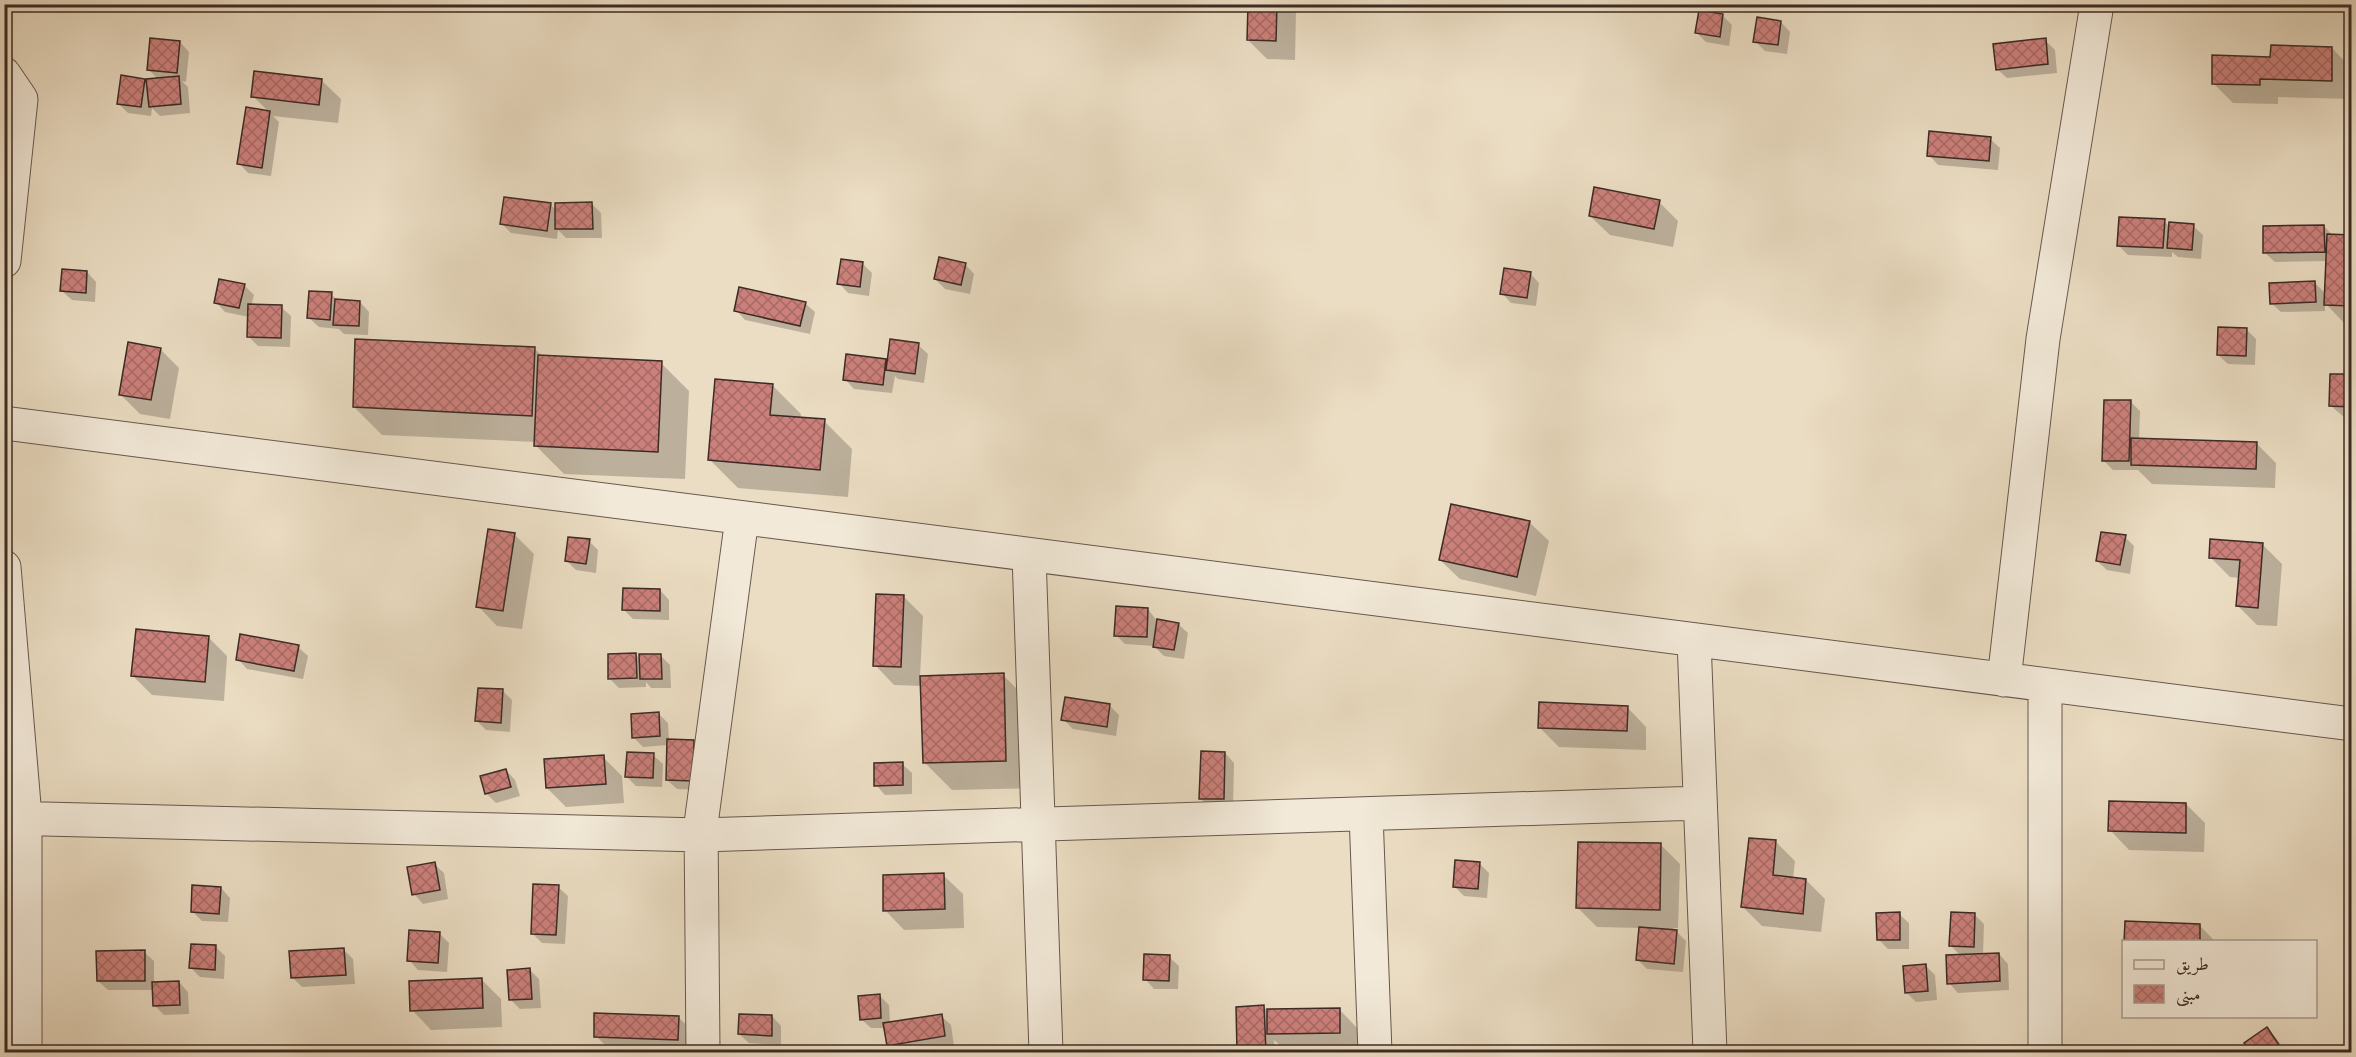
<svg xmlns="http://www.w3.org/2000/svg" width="2356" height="1057" viewBox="0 0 2356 1057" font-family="'Gentium Book Plus',Amiri,serif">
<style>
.shadow{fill:#0003}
.building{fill:url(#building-cross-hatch);stroke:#3c2b25;stroke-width:1.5}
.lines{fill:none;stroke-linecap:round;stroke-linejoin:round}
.minor-casing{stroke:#68584c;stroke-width:35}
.minor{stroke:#f2e9d8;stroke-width:33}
</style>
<defs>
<pattern id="building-cross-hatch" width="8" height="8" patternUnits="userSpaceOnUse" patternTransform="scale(1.5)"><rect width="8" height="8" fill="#cc807b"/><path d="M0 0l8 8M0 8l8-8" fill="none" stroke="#a76965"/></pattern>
</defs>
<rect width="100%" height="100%" fill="#ebddc3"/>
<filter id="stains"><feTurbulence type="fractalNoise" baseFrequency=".00333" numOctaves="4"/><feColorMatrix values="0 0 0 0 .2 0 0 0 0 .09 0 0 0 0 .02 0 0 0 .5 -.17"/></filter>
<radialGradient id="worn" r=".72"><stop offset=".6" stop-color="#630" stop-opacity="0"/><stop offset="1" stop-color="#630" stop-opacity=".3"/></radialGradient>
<!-- shadow -->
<path class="shadow" d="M890,4H917V6L894,8Z
M1249,4H1313L1314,10H1296L1295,60L1267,59L1248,40Z
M1723,16L1732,25L1729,46L1706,42L1696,32Z
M1781,22L1790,32L1787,54L1765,51L1755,41Z
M2045,40L2055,50L2057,73L2007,78L1997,69Z
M180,42L189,52L186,82L182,81L188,87L190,113L160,116L152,108L151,116L128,113L119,104L145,80H159L149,70Z
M2332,48L2351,68V99L2278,97V104L2233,103L2213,83Z
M321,80L341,99L338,123L273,116L279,122L271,176L248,173L239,163L269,112L253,96Z
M1990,139L2000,148L1998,170L1938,165L1929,155Z
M1659,202L1678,221L1673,247L1610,235L1590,216Z
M592,204L601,213L602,238H566L558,230L557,239L511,233L502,224L551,205L556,210Z
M2164,221L2170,227L2193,226L2203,235L2201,259L2178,257L2172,252V257L2128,255L2119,246Z
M2324,226L2333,236H2352V324H2345L2325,303V311L2281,312L2271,303L2315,283L2326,294L2328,261L2275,262L2265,253Z
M862,263L872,273L869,296L848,293L839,283Z
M965,264L974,274L970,294L945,289L935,279Z
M87,272L96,282L95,302L72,300L62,291Z
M1530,273L1539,283L1536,306L1511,303L1502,293Z
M244,285L254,295L251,306L281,307L291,316L290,347L258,346L248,336L249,317L225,312L216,302Z
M331,294L338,301L360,302L369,312L368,335L344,334L339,329L319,327L309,318Z
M805,303L815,312L810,334L745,320L736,310Z
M2246,329L2256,339L2255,365L2228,364L2218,355Z
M918,345L928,354L924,383L898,379L895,376L892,393L854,389L845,379L886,360L889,363Z
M160,349L179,368L170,419L140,414L121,395Z
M535,349L543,357L661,363L689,391L685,479L564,474L536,446V442L382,435L354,407Z
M2352,376V424L2330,405Z
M773,386L801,414L800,419L824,421L852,449L848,497L738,488L710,460Z
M2131,402L2140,411L2139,440L2256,443L2276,463L2275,488L2152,484L2138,470H2113L2103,460Z
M1529,522L1549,541L1536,596L1460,579L1440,560Z
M514,534L534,554L522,629L497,626L478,606Z
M2125,537L2134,546L2130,574L2107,570L2097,561Z
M589,541L598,550L596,573L576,570L566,560Z
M2263,545L2282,564L2277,626L2257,625L2238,606L2240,578L2230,577L2211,558Z
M660,590L669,600V620L633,619L624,610Z
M904,597L923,616L920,677L1003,675L1031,703L1034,788L952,790L924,762L922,686L894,685L875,665Z
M1148,609L1157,621L1178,624L1188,633L1184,659L1164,656L1154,646L1125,644L1116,635Z
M208,637L227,656L224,701L152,695L133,676Z
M298,647L308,656L303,679L247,669L238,659Z
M636,655L641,660L661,656L670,665L671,688H651L646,682V687L619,688L609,678Z
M503,691L512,700L510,732L486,730L477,721Z
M1109,705L1119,715L1116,736L1073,729L1063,719Z
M1627,707L1646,727V750L1559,747L1539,727Z
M659,714L668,723L669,741L694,742L703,751L702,790L677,789L667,780L668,745L643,747L634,738Z
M1225,753L1234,763L1233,808H1210L1200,798Z
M653,755L663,764L662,787L636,786L627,777Z
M603,757L622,776L624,803L566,807L547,788Z
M902,764L912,773V794L885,795L876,785Z
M506,770L515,780L520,796L496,803L486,793Z
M2186,804L2205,823L2204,852L2129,850L2110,830Z
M1776,842L1795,861L1793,879L1806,880L1825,899L1821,932L1762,926L1743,907Z
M1661,845L1680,864L1678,928H1673L1686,941L1683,972L1647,969L1638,960L1641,928L1597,927L1577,907Z
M1479,863L1489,873L1487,898L1464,896L1454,886Z
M434,864L444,873L448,899L423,904L414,894Z
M943,875L963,894L964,928L904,930L885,910Z
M558,887L568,896L565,944L542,943L532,933Z
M221,888L230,898L228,922L202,921L192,911Z
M1899,914L1909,923V949H1888L1879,940Z
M1974,914L1984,924L1983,955L1999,954L2008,964L2009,990L1958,993L1949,983L1961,956L1951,946Z
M2200,926L2216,942H2126Z
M439,933L449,943L447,972L418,970L409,960Z
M216,947L225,956L224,979L200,977L191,968Z
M344,950L353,959L355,984L302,987L292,977Z
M144,952L154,961V983L179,982L188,992L189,1014L164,1015L154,1005V990H108L98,981Z
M1169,957L1179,966L1178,989H1154L1145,979Z
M1926,966L1935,975L1937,1000L1916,1002L1906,992Z
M530,970L539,979L541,1008L520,1009L510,999Z
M481,979L501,999L502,1027L431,1030L412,1010Z
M4,994L7,996L9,1052H4Z
M880,996L889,1005L890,1023L941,1016L951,1025L954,1046L896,1052L889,1045L886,1028H871L861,1019Z
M1264,1007L1268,1011L1339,1009L1358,1029V1052H1287L1274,1040L1275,1052H1239L1237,1008Z
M772,1016L781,1026V1045L749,1043L739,1034Z
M678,1017L698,1036L697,1052H612L596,1036Z
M2267,1029L2277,1039L2286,1052H2252L2246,1043Z"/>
<!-- building -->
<path class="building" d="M1248,4H1277L1276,41L1247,40Z
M1699,10L1723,14L1720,37L1695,33Z
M1757,17L1781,21L1778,45L1753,42Z
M150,38L180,41L177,73L147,70Z
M2046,38L2048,64L1996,70L1993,44Z
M2271,45L2332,47V81L2260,79V85L2212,84V55L2270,57Z
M254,71L322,79L319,105L251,97Z
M121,75L145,79L141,107L117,104Z
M179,76L181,104L149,107L146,79Z
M246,107L270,111L262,168L237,164Z
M1929,131L1991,137L1989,161L1927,156Z
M1594,187L1660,200L1654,229L1589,216Z
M504,197L551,203L547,231L500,224Z
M592,202L593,229H555V203Z
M2119,217L2165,219L2163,248L2117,246Z
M2169,222L2194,224L2192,250L2167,248Z
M2324,225L2325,252L2263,253V226Z
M2327,234L2352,235V306L2324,305Z
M939,257L966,263L961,285L934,279Z
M841,259L863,262L860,287L837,284Z
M1504,268L1531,272L1527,298L1500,294Z
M62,269L87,271L86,293L60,291Z
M219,279L245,284L239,308L214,303Z
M2315,281L2316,302L2270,304L2269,283Z
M739,287L806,302L800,326L734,311Z
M309,291L332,292L330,320L307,318Z
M335,299L360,301L359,326L333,325Z
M248,304L282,305L281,338L247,337Z
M2218,327L2247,328L2246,356L2217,355Z
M355,339L535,347L532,416L353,407Z
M890,339L919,343L915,374L886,370Z
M128,342L161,348L151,400L119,395Z
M846,354L886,359L883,385L843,380Z
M538,355L662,361L658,452L534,446Z
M2330,374H2352V407L2329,406Z
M715,379L773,384L770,415L825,419L820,470L708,460Z
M2104,400H2131L2129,461H2102Z
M2131,438L2257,442L2256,469L2131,465Z
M1451,504L1530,521L1517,577L1439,560Z
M488,529L515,533L503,611L476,607Z
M2101,532L2126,535L2120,565L2096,561Z
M568,537L590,539L586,564L565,561Z
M2210,539L2263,543L2258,608L2236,606L2240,560L2209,558Z
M623,588L660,589V611L622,610Z
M876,594L904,595L901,667L873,666Z
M1116,606L1148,608L1147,637L1114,636Z
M1157,619L1179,623L1174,650L1153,647Z
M136,629L209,636L205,682L131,676Z
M240,634L299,645L294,671L236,660Z
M636,653L637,678L608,679V654Z
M639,654H661L662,679H640Z
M1004,673L1006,761L923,763L920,676Z
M478,688L503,689L501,723L475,721Z
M1065,697L1110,704L1107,727L1061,720Z
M1539,702L1628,706L1627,731L1538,728Z
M659,712L660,736L632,738L631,714Z
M667,739L694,740L693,781L666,780Z
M1201,751L1225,752L1224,799H1199Z
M627,752L654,753L653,778L625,777Z
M604,755L606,784L546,788L544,759Z
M903,762V785L874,786V763Z
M506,769L511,787L485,794L480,776Z
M2109,801L2186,803V833L2108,831Z
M1749,838L1776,840L1773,875L1806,879L1803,914L1741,907Z
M1578,842L1661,843L1660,910L1576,908Z
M1455,860L1480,862L1478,889L1453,887Z
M435,862L440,890L412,895L407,867Z
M944,873L945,909L883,911V875Z
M533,884L559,885L556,935L531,934Z
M192,885L221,887L219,914L191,912Z
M1900,912V940H1877L1876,913Z
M1951,912L1975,913L1974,947L1949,946Z
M2125,921L2200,924V942H2124Z
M1639,927L1677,930L1674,964L1636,960Z
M409,930L440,932L438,963L407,961Z
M191,944L216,945L215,970L189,968Z
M344,948L346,975L291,978L289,951Z
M145,950V981H97L96,951Z
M1999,953L2000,981L1947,984L1946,955Z
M1144,954L1170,955L1169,981L1143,980Z
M1926,964L1928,991L1905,993L1903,966Z
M530,968L532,999L509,1000L507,970Z
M482,978L483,1008L410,1011L409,981Z
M179,981L180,1005L153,1006L152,982Z
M880,994L881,1018L860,1020L858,996Z
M1264,1005L1266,1052H1237L1236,1007Z
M1340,1008V1033L1267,1034V1009Z
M594,1013L679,1016L678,1040L594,1037Z
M739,1014L772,1015V1036L738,1034Z
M942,1014L945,1036L887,1046L883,1023Z
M2267,1027L2281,1048L2275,1052H2250L2244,1043Z"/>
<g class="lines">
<!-- minor casing -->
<g class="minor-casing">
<path id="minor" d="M4,74L21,99L4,261
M4,423L2352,724
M1029,555L1046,1052
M4,567L25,817V1052
M1694,640L1710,1052
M2004,680L2043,339L2097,4
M2045,685V1052
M1366,814L1375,1052
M4,818L701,835L1700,803
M703,1052L701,824L742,518"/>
</g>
<!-- minor -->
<use href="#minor" class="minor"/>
</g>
<!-- margin -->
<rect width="2356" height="1057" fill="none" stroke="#ebddc3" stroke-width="24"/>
<rect x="6" y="6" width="2344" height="1045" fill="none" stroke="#3c2b25" stroke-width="3"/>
<rect x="12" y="12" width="2332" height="1033" fill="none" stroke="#3c2b25" stroke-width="1.5"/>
<!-- legend -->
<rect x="2122" y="940" width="195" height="78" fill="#f2e9d8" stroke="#a99d90" stroke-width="1.5"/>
<rect x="2134" y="960" width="30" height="9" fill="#f2e9d8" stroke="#a99d90" stroke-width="1.5"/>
<text x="2176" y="970" font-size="18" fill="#3c2b25">طريق</text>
<rect x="2134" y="985" width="30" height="18" fill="url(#building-cross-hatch)" stroke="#a99d90" stroke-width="1.5"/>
<text x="2176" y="1000" font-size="18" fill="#3c2b25">مبنى</text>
<rect width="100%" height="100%" filter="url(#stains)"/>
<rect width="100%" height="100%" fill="url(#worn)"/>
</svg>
